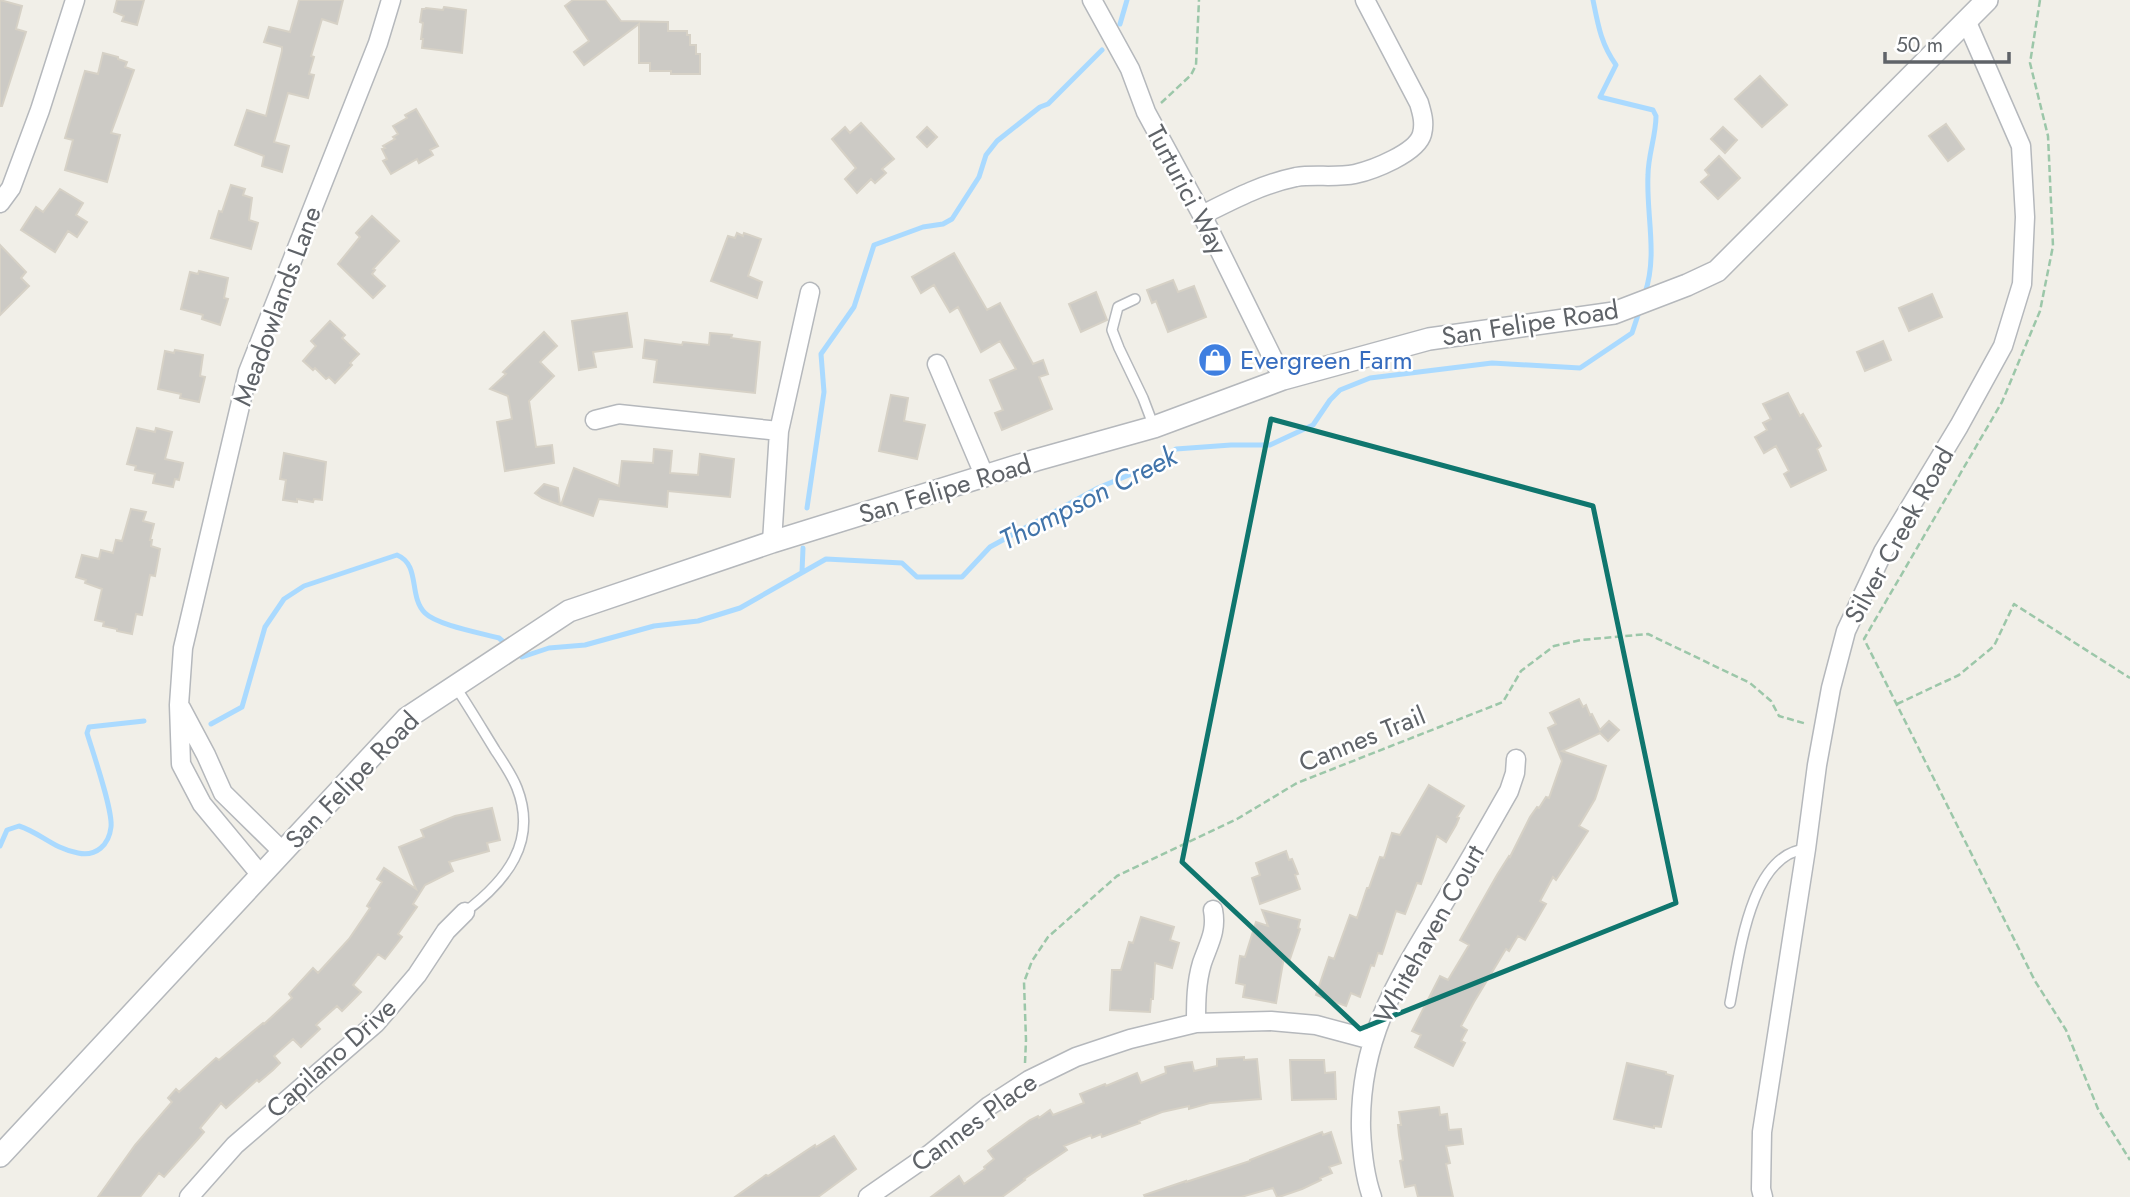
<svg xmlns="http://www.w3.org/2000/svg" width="2130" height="1197" viewBox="0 0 2130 1197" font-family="Jost,sans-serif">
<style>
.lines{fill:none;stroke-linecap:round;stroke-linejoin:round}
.stream{stroke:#aadaff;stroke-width:5}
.building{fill:#cccac5;stroke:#d6d1c6;stroke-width:2}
.service-casing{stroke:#b5b8bc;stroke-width:12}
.minor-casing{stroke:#b5b8bc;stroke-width:21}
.tertiary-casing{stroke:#b5b8bc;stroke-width:24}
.path{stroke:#9cc7a9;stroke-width:2.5;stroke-dasharray:7 3.5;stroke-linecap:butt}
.service{stroke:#fff;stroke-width:9}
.minor{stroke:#fff;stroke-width:18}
.tertiary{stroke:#fff;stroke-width:21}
.marked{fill:none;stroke:#0f766e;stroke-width:5;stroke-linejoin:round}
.labels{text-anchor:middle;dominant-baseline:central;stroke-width:5;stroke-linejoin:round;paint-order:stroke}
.street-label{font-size:26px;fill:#5f6368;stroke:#fff}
.shop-label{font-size:26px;fill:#366cbe;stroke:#fff;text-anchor:start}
.water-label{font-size:28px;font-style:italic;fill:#4174aa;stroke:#fff}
</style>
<rect width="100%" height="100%" fill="#f1efe8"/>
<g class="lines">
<!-- stream -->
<path class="stream" d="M1593,0C1598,25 1601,44 1616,65L1600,97L1653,110L1656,116C1656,136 1648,155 1648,175C1646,214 1658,255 1645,293
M1120,24L1127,0
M807,508L824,392L821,354L854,307L874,245L923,227L943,224L952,219L979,177L986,155L997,141L1040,107L1048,104L1102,50
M802,572L803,548
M517,653L522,657L549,648L585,645L654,626L698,621L740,608L826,559L902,563L917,577H962L990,547L1098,488L1155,464L1176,449L1231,445H1270L1313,425L1330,400L1340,390L1370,378L1492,363L1580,368L1632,333L1640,309
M211,724L242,707L265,627L284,599L304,586L397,555C421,565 408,596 425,613C437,625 481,633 499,638L507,645
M0,846L7,830L19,826C41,833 52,848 78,853C96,857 109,845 111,827C113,810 93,753 87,733L89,727L144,721"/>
</g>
<!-- building -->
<path class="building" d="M0,0L22,6L16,29L26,32L2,106H0Z
M117,0H144L137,25L122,21L124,16L114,12Z
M299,0H343L337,24L322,19L311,56L314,57L309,74L314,75L308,98L288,93L274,142L289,146L282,172L262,166L264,156L235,145L247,110L266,116L282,51V47L264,42L269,27L290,32Z
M573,0H605L621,21L668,22V31H687V35H690V45H696V54H700V74H671V71H650V63H639V24L584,65L574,52L589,41L565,6Z
M444,7L466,10L462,53L422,48L423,39H421L423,23L420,22L422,9H425L426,8L443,10Z
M103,53L118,57V59L127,62L125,67L134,70L111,133L120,135L107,182L65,170L73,140L65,138L85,71L98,74Z
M1760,76L1787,105L1762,127L1735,99Z
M416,109L438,146L430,150L433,155L419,163L417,159L391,174L383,161L387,159L382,149L385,148L383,146L395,139L393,137L398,134L393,126L407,118L405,115Z
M861,123L894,159L882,169L886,173L875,183L871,179L857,193L845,179L856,168L832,139L845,127L850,133Z
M1946,124L1964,149L1948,161L1929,136Z
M927,127L937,137L927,147L917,137Z
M1723,127L1737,140L1725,153L1711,139Z
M1719,156L1740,178L1718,199L1701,182L1709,175L1705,170Z
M231,185L245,189L243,195L252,198L249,220L258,223L251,249L211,238L219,211L222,212Z
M60,189L83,203L76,215L87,222L77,237L68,231L55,252L21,230L36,207L43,212Z
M372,216L399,241L373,269L375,270L372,274L385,286L373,298L338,264L360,237L356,233Z
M737,233L743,236L744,233L761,239L748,276L762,282L757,298L711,281L728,236L735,238Z
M0,245L26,272L21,278L29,286L0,315Z
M954,253L987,310L1000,303L1033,364L1043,360L1048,374L1039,377L1052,409L1002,430L995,413L1003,410L990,380L1016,369L1000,341L981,352L958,307L950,312L934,285L921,293L912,277Z
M199,271L228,278L224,298L228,299L220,325L202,319L203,315L181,309L190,272L198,274Z
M1173,280L1178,292L1194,286L1206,317L1168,332L1156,301L1152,303L1147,290Z
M1096,292L1107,320L1081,332L1069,304Z
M1932,294L1942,317L1909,331L1899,308Z
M627,313L632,347L593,352L596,367L579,370L572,321Z
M330,321L345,335L342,338L359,354L350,363L352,365L335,383L329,377L326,379L315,368L313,370L303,361L316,346L311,341Z
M544,332L557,346L540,362L554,376L529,401L536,447L552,445L554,463L505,471L497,422L512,419L508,396L490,389L506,374L503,372Z
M710,333L732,335L731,338L760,342L755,393L654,382L657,360L643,358L645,340L682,345L683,342L709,345Z
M1883,341L1891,360L1865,371L1857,352Z
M175,350L203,355L200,376L205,377L199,402L180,398L181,394L158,389L165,351L174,353Z
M1788,393L1800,416L1803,414L1821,446L1817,449L1826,470L1791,487L1784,474L1789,471L1776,446L1764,453L1755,437L1767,430L1763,423L1771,419L1763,404Z
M891,395L908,398L904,421L925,425L917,459L879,451Z
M137,428L155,432L156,428L172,432L165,459L183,463L179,480L175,479L173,487L153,483L155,474L135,470L136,466L127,464Z
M654,449L672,451L670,473L698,475L700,454L734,459L730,497L668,491L667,507L599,499L593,516L561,505L574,468L619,486L622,461L653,463Z
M284,453L326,462L322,500L314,499L313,502L297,499V502L283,500L286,480L280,479Z
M544,484L558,488L560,505L542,498L535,493Z
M131,509L146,512L143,521L154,524L150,540H152L151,546L160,549L155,576L150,575L142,615L136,614L132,634L117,631V629L103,626L104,622L95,620L102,589L85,583L86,580L76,577L82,555L99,559L101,550L113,553L116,540L122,541Z
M1579,699L1583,707L1586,705L1590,715L1592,714L1600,730L1609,721L1619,730L1608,741L1600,733L1562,751L1606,766L1595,799L1579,826L1588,831L1556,880L1553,877L1540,901L1546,904L1525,940L1518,936L1509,951L1506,949L1474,1002L1461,1026L1467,1030L1461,1041L1465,1043L1453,1066L1415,1047L1421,1035L1412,1031L1440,976L1448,980L1469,945L1460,940L1497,875L1509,856L1510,857L1530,817L1537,807L1539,808L1546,797L1549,798L1562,761L1548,728L1556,724L1550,713Z
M1429,785L1464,806L1457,817L1459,818L1456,825L1446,842L1437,836L1421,884L1417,883L1405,914L1396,911L1382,954L1378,953L1374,966L1371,965L1360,997L1351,993L1346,1006L1316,995L1329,957L1334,959L1350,915L1357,918L1367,888H1369L1380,857L1384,858L1392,833L1400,835Z
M492,808L500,840L487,843L489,851L449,862L453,871L425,885L413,904L417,907L398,934L402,937L385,959L378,954L353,985L361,992L342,1011L337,1006L316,1025L320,1029L301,1047L293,1039L274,1056L280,1063L273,1070L259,1082L257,1080L226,1108L221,1103L200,1128L204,1132L198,1139L164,1177L159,1173L140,1197H98L135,1145L172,1102L168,1098L176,1089L179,1092L216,1058L219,1060L263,1023L264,1024L292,998L289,994L313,968L318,973L349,939L370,908L367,906L382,882L377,879L384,868L416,889L399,847L424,837L421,830L455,816Z
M1286,851L1289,860L1292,859L1298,874L1295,875L1300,889L1260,904L1252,878L1260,875L1256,863Z
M1262,910L1300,920L1298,928L1300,929L1290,959L1284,957L1276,1003L1243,997L1245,985L1236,983L1240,956L1245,957L1256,922L1268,926Z
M1141,917L1174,927L1170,940L1179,943L1172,968L1155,963L1153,999H1151L1150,1012L1110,1010L1112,970H1121L1129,942L1133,943Z
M1244,1057V1060L1257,1059L1261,1099L1210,1103L1189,1109V1106L1162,1112L1139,1121L1140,1123L1102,1137L1101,1134L1092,1138L1091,1135L1064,1146L1067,1150L1024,1179L1025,1180L1002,1197H931L959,1176L964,1184L985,1169L984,1167L994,1159L988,1151L1030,1120L1038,1116L1039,1118L1050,1110L1053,1115L1084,1103L1080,1094L1105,1084L1106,1086L1137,1073L1141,1083L1166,1073L1165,1067L1183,1063L1192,1062L1194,1071L1217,1066V1059Z
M1290,1060H1324L1325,1073L1335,1072L1336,1099L1292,1100Z
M1627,1063L1666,1072V1074L1673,1076L1661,1127L1654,1126V1128L1614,1119Z
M1439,1107L1440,1115L1447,1114L1449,1130L1461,1129L1463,1144L1446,1146L1450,1163L1446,1164L1453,1197H1418L1415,1185L1405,1187L1400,1161L1403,1160L1399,1135L1398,1125H1401L1399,1112Z
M1322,1132L1323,1135L1331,1132L1341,1163L1329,1167L1332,1173L1320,1178L1321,1180L1302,1189L1279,1197H1277L1273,1188L1241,1197H1145L1144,1195L1186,1181V1182L1250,1161V1160Z
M834,1136L856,1169L818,1197H735L766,1175L768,1176L815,1145L816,1147Z"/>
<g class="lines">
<!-- service casing -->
<g class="service-casing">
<path id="service" d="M1135,299L1118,307L1112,330L1119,348L1143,398L1154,427
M455,686C469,707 482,729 495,750C503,762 512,775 517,788C538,842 506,881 465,912
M1730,1003C1739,959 1749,854 1806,849"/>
</g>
<!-- minor casing -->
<g class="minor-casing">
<path id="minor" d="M1092,0L1130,69L1146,112L1202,215L1283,379
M0,203L11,188L40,110L75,0
M1202,215C1232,200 1262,184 1296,177C1315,174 1335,178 1355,174C1373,170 1417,153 1422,134C1425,123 1422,113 1419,103L1365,0
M937,364L985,477
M595,420L619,414L779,431
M772,542L779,431L810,292
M181,708L206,755L223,793L282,851
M260,874L202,804L181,764L179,705L183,648L248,372L378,43L391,0
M1196,1023C1196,1003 1196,983 1202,963C1209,943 1217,931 1213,910
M189,1197L235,1145L376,1023L417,975L446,931L465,912
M868,1197L930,1154L989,1106L1029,1080L1076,1057L1130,1039L1196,1023L1271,1021L1316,1025L1372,1040
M1372,1197C1364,1175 1362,1152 1361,1129C1359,1039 1397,980 1442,906C1465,868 1487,830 1509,791L1515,773L1516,759
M1763,1197L1761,1189L1762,1132L1806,849L1817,765L1831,688L1846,631L1883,552L1959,426L2003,346L2022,284L2025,217L2021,146L1966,20"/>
</g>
<!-- tertiary casing -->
<g class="tertiary-casing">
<path id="tertiary" d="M0,1156L407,718L569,611L772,542L1036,460L1154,427L1283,379L1429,339L1614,313L1687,285L1717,271L1987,0"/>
</g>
<!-- path -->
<path class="path" d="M2040,0L2030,63L2048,136L2053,246L2040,311L2002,402L1864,639L2035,981L2066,1030L2098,1109L2130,1160
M1161,103L1191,75L1196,65L1199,0
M1897,704L1959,675L1994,646L2014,604L2130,678
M1025,1063L1026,1040L1024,982L1032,961L1048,937L1117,876L1237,819L1297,783L1503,702L1521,671L1554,646L1581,640L1648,634L1750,683L1771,701L1779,716L1807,724"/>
<!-- service -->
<use href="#service" class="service"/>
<!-- minor -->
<use href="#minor" class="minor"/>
<!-- tertiary -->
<use href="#tertiary" class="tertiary"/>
</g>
<!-- marked area -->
<path class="marked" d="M1271,419L1593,506L1676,903L1360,1029L1182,862Z"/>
<!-- icons -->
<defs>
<g id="shop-disc" transform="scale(1.75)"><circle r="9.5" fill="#3f7fe0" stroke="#fff"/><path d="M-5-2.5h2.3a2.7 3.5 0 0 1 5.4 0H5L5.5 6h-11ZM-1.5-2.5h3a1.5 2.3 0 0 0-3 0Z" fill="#fff"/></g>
</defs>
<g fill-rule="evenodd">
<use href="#shop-disc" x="1215" y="360"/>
</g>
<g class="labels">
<!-- street labels -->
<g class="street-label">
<text transform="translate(1187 190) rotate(62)">Turturici Way</text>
<text transform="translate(277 306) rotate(-70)">Meadowlands Lane</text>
<text transform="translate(1530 323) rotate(-9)">San Felipe Road</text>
<text transform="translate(945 489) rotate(-17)">San Felipe Road</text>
<text transform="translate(1899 535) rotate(-61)">Silver Creek Road</text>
<text transform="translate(1362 739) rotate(-22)">Cannes Trail</text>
<text transform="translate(352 780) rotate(-46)">San Felipe Road</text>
<text transform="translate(1429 934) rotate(-61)">Whitehaven Court</text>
<text transform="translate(331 1058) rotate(-42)">Capilano Drive</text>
<text transform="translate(974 1122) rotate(-36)">Cannes Place</text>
</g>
<!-- shop labels -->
<g class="shop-label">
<text x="1240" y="360">Evergreen Farm</text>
</g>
<!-- water labels -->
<g class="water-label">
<text transform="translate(1088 498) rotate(-27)">Thompson Creek</text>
</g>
</g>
<!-- scale -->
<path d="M1885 52v10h124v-10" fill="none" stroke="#5f6368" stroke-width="3.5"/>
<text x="1896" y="52" font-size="21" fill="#5f6368" stroke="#ffffff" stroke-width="5" paint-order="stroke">50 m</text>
</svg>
